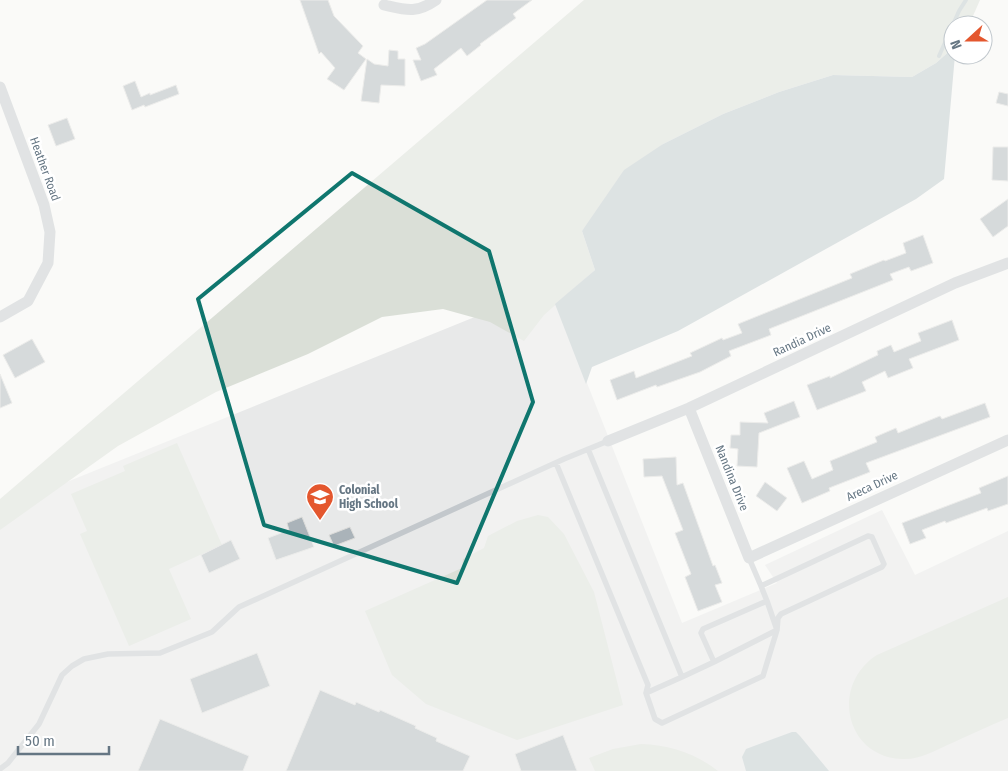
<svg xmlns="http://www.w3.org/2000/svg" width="1008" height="771" viewBox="0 0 1008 771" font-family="'Fira Sans Condensed',sans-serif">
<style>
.built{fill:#e8e9e9}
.green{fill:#dadfd7}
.water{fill:#bbc7cb}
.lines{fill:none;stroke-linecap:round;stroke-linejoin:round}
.stream{stroke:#bbc7cb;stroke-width:4}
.building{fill:#aab3b9;stroke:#dcdcda}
.service{stroke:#c3c8cc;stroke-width:5.5}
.minor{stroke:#c3c8cc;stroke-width:11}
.marked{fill:none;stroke:#0f766e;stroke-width:4;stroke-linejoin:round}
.labels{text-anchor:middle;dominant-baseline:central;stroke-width:5;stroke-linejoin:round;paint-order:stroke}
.street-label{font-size:12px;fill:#657683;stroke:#fff}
.poi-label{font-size:12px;font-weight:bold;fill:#657683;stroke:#fff;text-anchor:start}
</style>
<rect width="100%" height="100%" fill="#fafaf8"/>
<!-- built -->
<path class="built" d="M549,287L682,623L777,583L765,565L882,510L915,575L1008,531V771H0V509Z"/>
<!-- green -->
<path class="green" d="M584,0H980L969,25H953V48L936,63L912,77L833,75L779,92L723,114L663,144L582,231L595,270L544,315L524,341L490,322L443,309L382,317L308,354L216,392L118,446L0,530V499Z
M177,443L222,545L169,569L191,619L129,646L80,534L87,531L71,494L125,471L123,466Z
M538,515L548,517L564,534L594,592L623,705L517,740L426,704L392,675L365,611L462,568L463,559L484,548L488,536L517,521Z
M1008,597V718C989,726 971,734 952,743C936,750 920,760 902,759C845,757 830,685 877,655Z
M641,744C670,745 695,753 718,771H595L589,758L613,749Z"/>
<!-- water -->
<path class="water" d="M953,48V55H955L944,179L916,199L678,331L592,367L586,384L555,304L595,270L582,231L624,170L663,144L723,114L779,92L833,75L912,77L936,63Z
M792,732H796L800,736L829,771H746L742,757L746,749Z"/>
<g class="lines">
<!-- stream -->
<path class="stream" d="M939,56L959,11L966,0"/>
</g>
<!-- building -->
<path class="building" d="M300,0H328L334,16L363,46L358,53L366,59L344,90L327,79L335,68L321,52L319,54Z
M487,0H532L513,14L516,18L480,44L481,45L467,56L461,48L434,69L437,75L421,81L413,60H421L416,48L425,44Z
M389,50L398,51V59H405V86L381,85L379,103L361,101L367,59L374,64L388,66Z
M135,81L141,97L150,93V95L176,85L179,94L145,107L144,105L132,110L123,86Z
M999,92L1008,94V106L996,103Z
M67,118L75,139L56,146L48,125Z
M993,147H1008V181L992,180Z
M1008,199V226L993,237L980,219Z
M923,235L933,263L911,271L909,267L890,274L893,280L769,329L771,335L729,351L731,356L700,372L657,387L656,385L617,400L610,380L634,371L636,378L692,356L690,353L722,338L723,340L742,333L738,324L852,278L850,274L884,260L885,261L906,253L903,243Z
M952,320L959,340L909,359L913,368L888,378L885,371L862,382L866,391L817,410L807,385L830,376V378L878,355L877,351L891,345L894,352L921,341L918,333Z
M32,339L45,362L15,378L3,355Z
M0,374L12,403L0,408Z
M794,401L800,417L759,433L757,467L737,466L738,449L730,448L731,435H740V422L768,423L764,413Z
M985,403L990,417L866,463L870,472L829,488L830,491L802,503L787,468L804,461L812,479L833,470L830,461L877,442L875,437L896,428L898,433L940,416L942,419Z
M676,457L677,485L683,483L713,566L715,565L722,583L715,585L722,602L698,611L685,577L691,574L675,533L683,530L662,476L644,477L643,459Z
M1008,476V504L988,511L987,508L946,523L945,521L922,530L926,538L910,544L902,523L981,493L979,488Z
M765,482L787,498L777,511L756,496Z
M302,517L314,547L276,560L268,538L289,530L287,523Z
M350,527L355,538L334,546L329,535Z
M231,540L240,559L209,573L201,555Z
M257,653L270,686L202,713L190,679Z
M320,690L355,705L356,702L379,712L380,710L416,726L415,728L437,738L436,741L470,756L463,771H286Z
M160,719L249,756L243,771H138Z
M563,735L577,771H521L515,754Z"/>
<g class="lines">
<!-- service -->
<path class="service" d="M556,463L648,685L646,693L655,719L662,723L763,676L777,630L778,618L781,614L882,567L884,564L872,537L868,536L761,586L767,601L703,629L701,633L714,662L682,677L588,449
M749,558L761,586
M714,662L777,630L767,601
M646,693L682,677
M0,769L8,763L39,724L62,675L72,666L84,659L108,654L160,653L212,632L239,607L564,459L608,441"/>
<!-- minor -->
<path class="minor" d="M384,5C406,10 416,14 436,0
M0,87L44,205L50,232L48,263L28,301L0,317
M689,408L749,558L1008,440
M608,441L689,408L955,283L1008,263"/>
</g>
<!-- marked area -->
<path d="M0 0H1008V771H0ZM352,173L489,251L533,402L457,583L264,525L198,299Z" fill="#fafaf8" fill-opacity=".55" fill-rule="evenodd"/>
<path class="marked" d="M352,173L489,251L533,402L457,583L264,525L198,299Z"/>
<!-- icons -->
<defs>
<g id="school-pin" transform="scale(1.4375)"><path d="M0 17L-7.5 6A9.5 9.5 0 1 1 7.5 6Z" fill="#e4572e" stroke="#fff"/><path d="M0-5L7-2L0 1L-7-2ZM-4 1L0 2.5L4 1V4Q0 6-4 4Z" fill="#fff"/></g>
</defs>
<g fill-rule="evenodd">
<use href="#school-pin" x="320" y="497"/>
</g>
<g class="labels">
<!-- street labels -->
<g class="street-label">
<text transform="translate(45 169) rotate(70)">Heather Road</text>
<text transform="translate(802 340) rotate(-25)">Randia Drive</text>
<text transform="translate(732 478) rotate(68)">Nandina Drive</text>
<text transform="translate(872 486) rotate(-25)">Areca Drive</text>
</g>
<!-- poi labels -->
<g class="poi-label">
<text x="339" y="490">Colonial<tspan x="339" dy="14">High School</tspan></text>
</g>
</g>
<!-- north arrow -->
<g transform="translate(968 40) rotate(249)"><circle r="24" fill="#ffffff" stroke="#c1c8cd"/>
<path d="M0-4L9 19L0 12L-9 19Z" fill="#e4572e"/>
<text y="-8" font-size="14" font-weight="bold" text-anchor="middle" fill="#657683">N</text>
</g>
<!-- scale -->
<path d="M18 746v8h91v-8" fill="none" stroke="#657683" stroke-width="2.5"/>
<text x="25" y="746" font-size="15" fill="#657683" stroke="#ffffff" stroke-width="4" paint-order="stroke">50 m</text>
</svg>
